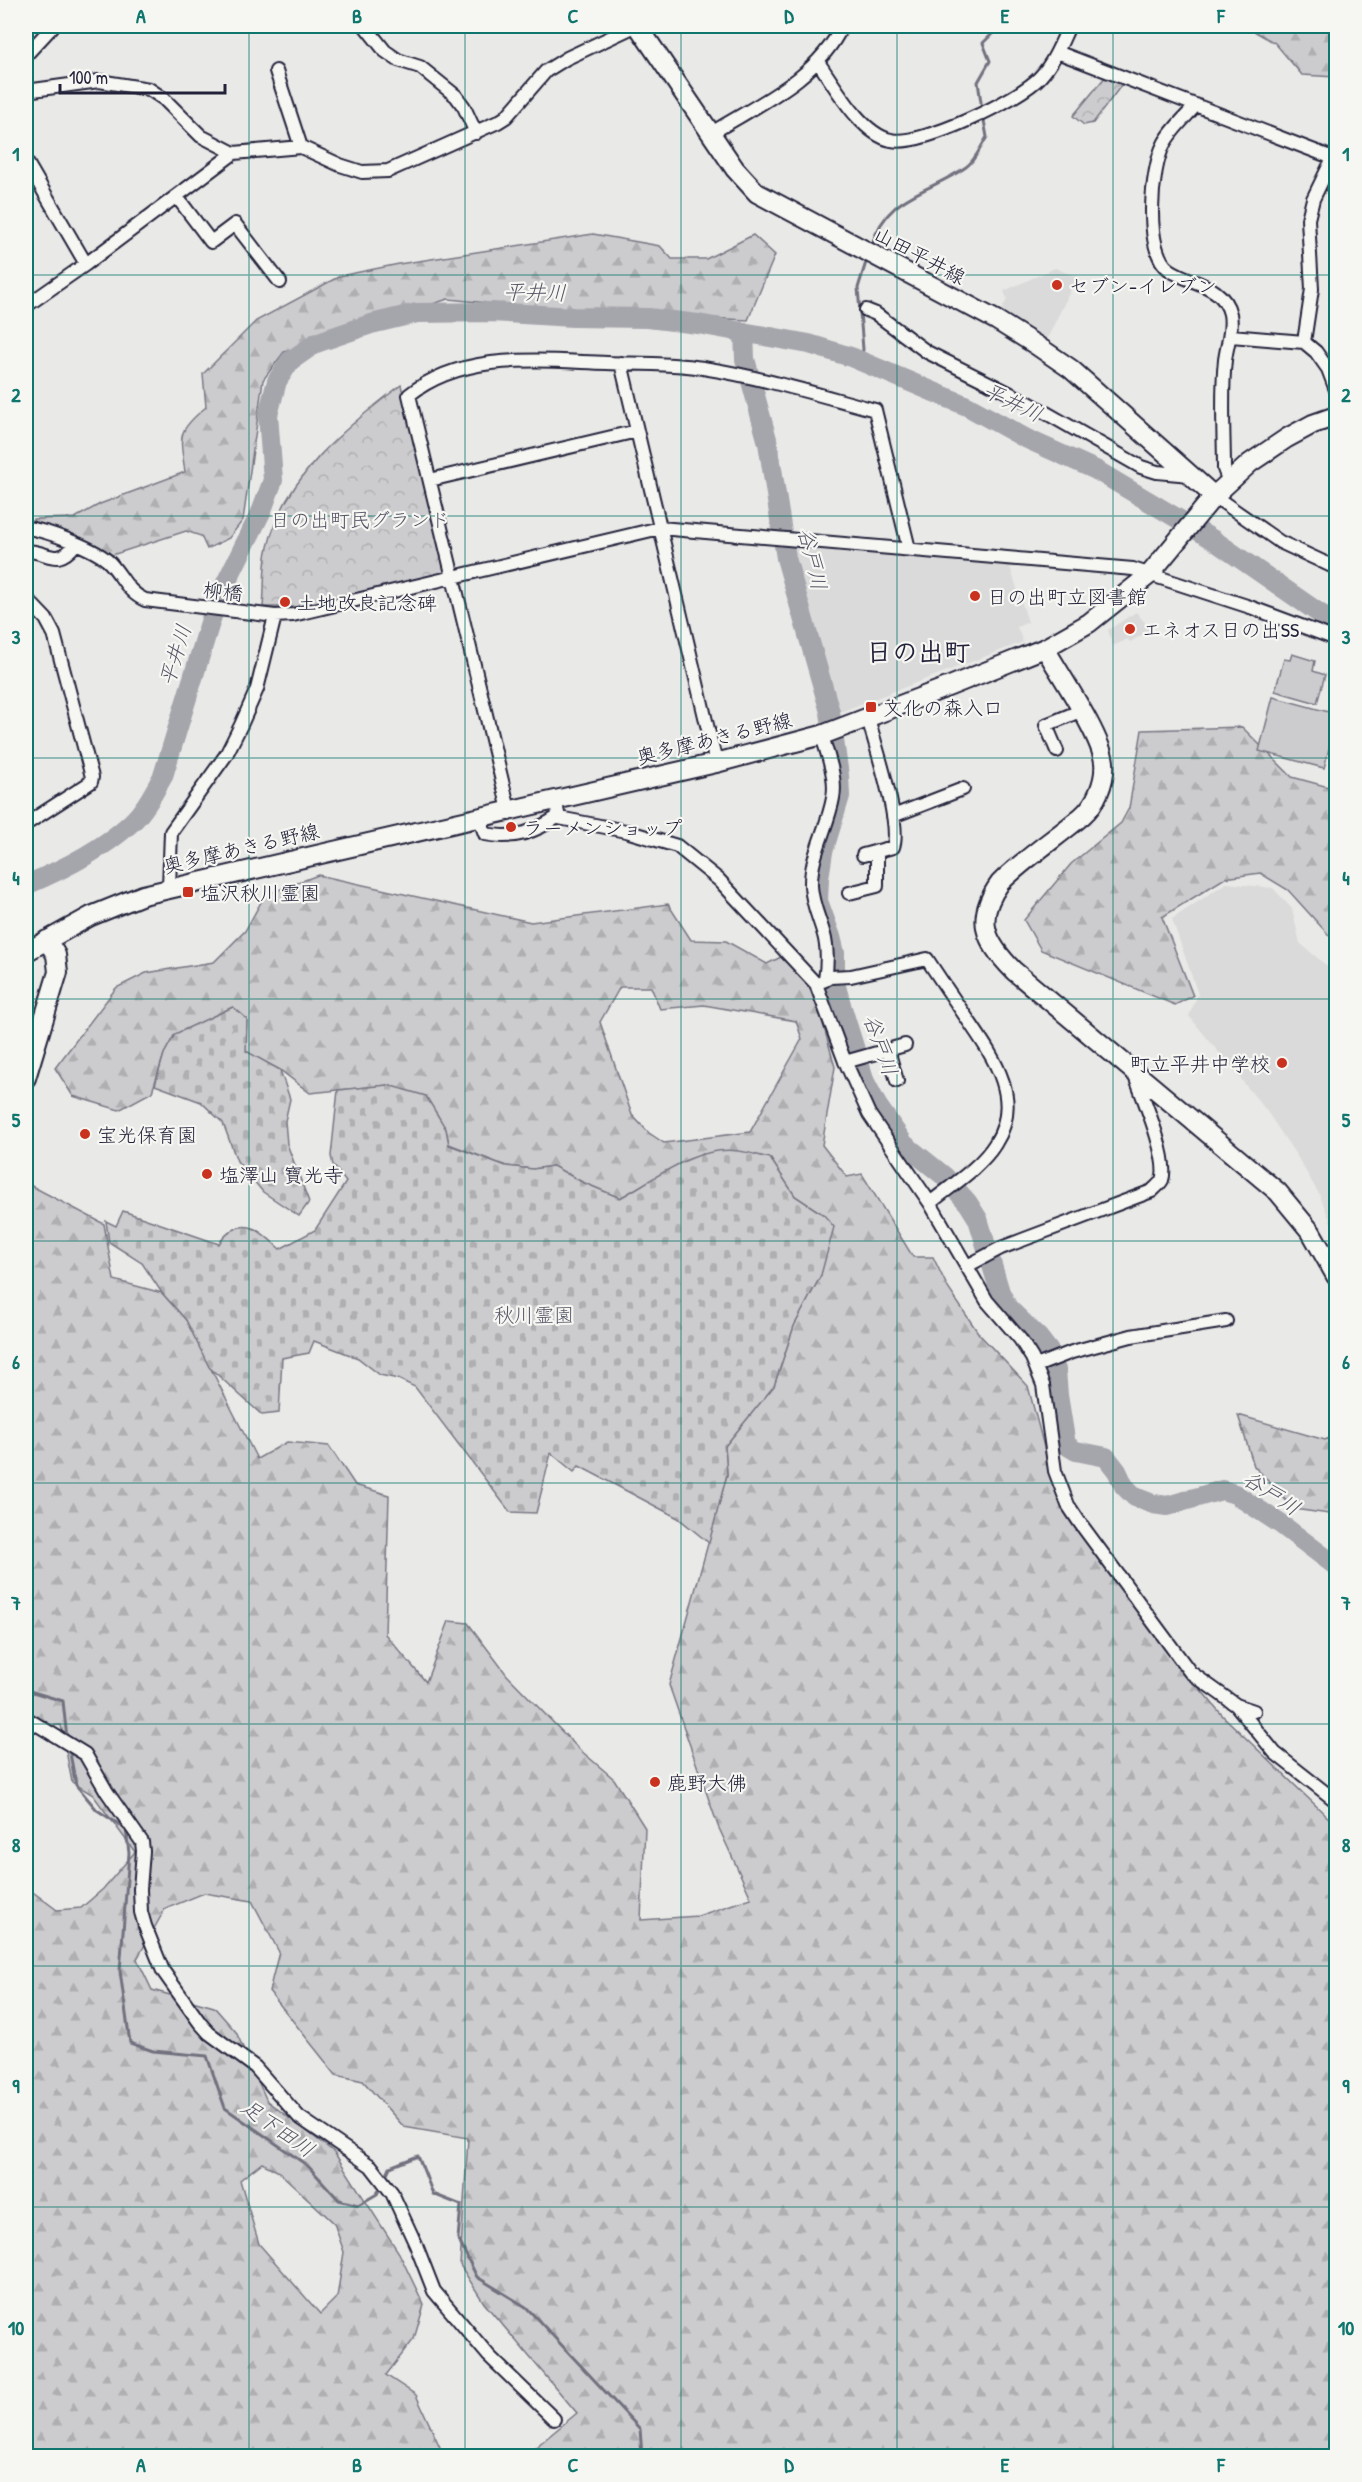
<svg xmlns="http://www.w3.org/2000/svg" width="1362" height="2482" viewBox="0 0 1362 2482" font-family="'Patrick Hand','Klee One',sans-serif">
<style>
.built{fill:#dadada}
.forest{fill:url(#forest-firs);stroke:#777784;stroke-width:1.5;fill-rule:evenodd}
.cemetery{fill:url(#cemetery-stones);stroke:#777784;stroke-width:1.5}
.park{fill:url(#park-crowns);stroke:#777784;stroke-width:1.5}
.pitch{fill:#ccccce;stroke:#777784;stroke-width:1.5}
.lines{fill:none;stroke-linecap:round;stroke-linejoin:round}
.stream{stroke:#71717f;stroke-width:3}
.river{stroke:#a5a5ac;stroke-width:20}
.street-casing{stroke:#22223b;stroke-width:16}
.secondary-casing{stroke:#22223b;stroke-width:22}
.street{stroke:#f6f6f2;stroke-width:12}
.secondary{stroke:#f6f6f2;stroke-width:18}
.grid{fill:none;stroke:#0f766e;stroke-width:1.5;stroke-opacity:0.55}
.poi-dot{fill:#c8321e;stroke:#f6f6f2;stroke-width:2}
.labels{text-anchor:middle;dominant-baseline:central;stroke-width:4.5;stroke-linejoin:round;paint-order:stroke}
.street-label{font-size:20px;fill:#22223b;stroke:#f6f6f2}
.poi-label{font-size:20px;fill:#22223b;stroke:#f6f6f2;text-anchor:start}
.park-label{font-size:20px;fill:#555567;stroke:#f6f6f2}
.water-label{font-size:21px;font-style:italic;fill:#565668;stroke:#f6f6f2}
.district-label{font-size:26px;font-weight:bold;fill:#22223b;stroke:#f6f6f2}
.neatline{fill:none;stroke:#0f766e;stroke-width:2}
.grid-label{font-size:20px;text-anchor:middle;font-weight:bold;fill:#0f766e}
</style>
<defs>
<pattern id="forest-firs" width="22" height="20" patternUnits="userSpaceOnUse" patternTransform="scale(1.5)"><rect width="22" height="20" fill="#ccccce"/><path d="M5 1l3.5 6h-7zM16 11l3.5 6h-7z" fill="#afafb2"/></pattern>
<pattern id="cemetery-stones" width="16" height="16" patternUnits="userSpaceOnUse" patternTransform="scale(1.5)"><rect width="16" height="16" fill="#ccccce"/><path d="M2 7V4a2 2 0 0 1 4 0v3zM10 15v-3a2 2 0 0 1 4 0v3z" fill="#afafb2"/></pattern>
<pattern id="park-crowns" width="20" height="18" patternUnits="userSpaceOnUse" patternTransform="scale(1.5)"><rect width="20" height="18" fill="#ccccce"/><path d="M2 6a3 3 0 1 1 6 0M12 15a3 3 0 1 1 6 0" fill="none" stroke="#afafb2"/></pattern>
</defs>
<rect width="100%" height="100%" fill="#e9e9e7"/>
<filter id="ink" filterUnits="userSpaceOnUse"><feTurbulence type="fractalNoise" baseFrequency=".0167" numOctaves="2"/><feDisplacementMap in="SourceGraphic" scale="12" xChannelSelector="R" yChannelSelector="G"/><feConvolveMatrix kernelMatrix="1 2 1 2 8 2 1 2 1" color-interpolation-filters="sRGB"/></filter>
<g filter="url(#ink)">
<!-- built -->
<path class="built" d="M1055,268L1077,277L1045,343L1000,314L1007,299L1004,291Z
M789,544L1009,564L1028,622L1017,627L1023,642L832,715Z
M1136,612L1151,630L1130,642L1128,639L1113,646L1108,630Z
M1226,883L1273,888L1292,909L1300,943L1336,974V1235L1319,1194L1298,1158L1266,1110L1189,1016L1198,994L1172,919Z"/>
<!-- forest -->
<path class="forest" d="M1245,26H1336V77L1302,75L1275,43Z
M593,234L660,246L672,259H706L753,235L775,255L748,320L571,311L448,299L284,352L263,380L243,520L229,538L207,549L201,536L186,531L109,556L38,537L33,519L75,518L100,504L185,472C180,435 176,432 206,407L203,374L256,321L340,276L399,264Z
M1242,727L1292,777L1336,789V943L1288,890L1260,873L1225,878L1162,917L1193,996L1175,1005L1041,950L1024,920L1071,864L1121,823L1129,808L1142,730Z
M318,875L531,922L668,904L691,940L726,941L767,964L781,957L813,988L835,1067L822,1145L847,1177L862,1174L913,1257H933L948,1288L979,1334L1028,1386L1056,1493L1161,1643L1223,1716L1336,1825V2456H525L577,2413L484,2303L460,2265L468,2138L404,2127L363,2081L336,2075L269,1991L279,1952L252,1901L204,1893L165,1909L137,1959L152,1990L214,2007L236,2032L267,2101L334,2152L399,2253L424,2305L414,2339L386,2375L416,2395L444,2456H26V1887L57,1910L81,1908L103,1889L135,1852L93,1795L72,1782L61,1725L26,1727V1183L104,1224L114,1280L162,1293L186,1320L257,1459L287,1442L329,1446L355,1485L389,1495L385,1634L426,1682L449,1621L468,1623L507,1675L580,1750L614,1779L645,1828L641,1920L698,1916L751,1898L718,1826L669,1685L727,1475L725,1446L774,1386L794,1326L821,1275L824,1215L795,1196L770,1158L703,1154L687,1160L620,1198L582,1182L553,1166L533,1169L506,1166L449,1144L446,1129L388,1085L310,1093L280,1070L245,1051L247,1019L233,1007L175,1034L164,1054L152,1092L119,1110L73,1096L55,1068L116,988L146,973L214,962L245,931L265,895ZM620,987H651L660,1009L704,1005L796,1021L802,1039L750,1132L664,1143L649,1133L632,1115L600,1022ZM262,2163L279,2172L334,2223L344,2252L337,2297L320,2314L259,2244L240,2180Z
M1238,1415L1325,1440L1336,1435V1515L1294,1509L1254,1466Z"/>
<!-- cemetery -->
<path class="cemetery" d="M233,1007L247,1019L246,1051L280,1070L290,1099L285,1121L287,1144L309,1202L299,1216L263,1192L237,1161L223,1123L201,1102L155,1085L164,1054L175,1034Z
M388,1085L426,1096L446,1129L449,1145L506,1166L533,1169L553,1166L582,1182L620,1198C655,1179 696,1145 738,1151C749,1152 760,1156 770,1158L795,1196L824,1215L834,1227L821,1275L794,1326L774,1386L725,1446L727,1474L709,1543L678,1518L579,1466L574,1472L551,1453L536,1513L510,1512L415,1387L398,1379L380,1375L358,1358L314,1341L309,1353L282,1358L279,1413L262,1415L209,1367L186,1320L162,1293L142,1263L109,1242L106,1221L116,1226L123,1211L219,1244C223,1237 226,1234 233,1230C252,1219 266,1237 280,1249L315,1230L346,1182L333,1165L331,1156L338,1090Z"/>
<!-- park -->
<path class="park" d="M1106,76L1123,83L1093,123L1084,125L1073,116Z
M401,385L446,572L300,607H263C265,587 263,565 268,547C284,477 347,426 401,385Z"/>
<!-- pitch -->
<path class="pitch" d="M1292,654L1315,661L1313,671L1325,675L1317,703L1275,691L1284,659L1290,660Z
M1273,697L1336,714V722L1324,768L1259,751Z"/>
<g class="lines">
<!-- stream -->
<path class="stream" d="M982,109L978,82L990,61L983,43L1000,26
M871,247C887,193 928,194 966,167C975,161 981,146 987,137L983,115
M861,361L863,349L858,288L867,259
M26,1599L28,1601L26,1605
M26,1690L63,1701L67,1739
M69,1748L76,1785L97,1810L126,1829L129,1853L120,1971L130,2043L153,2051L207,2056L225,2108L308,2166L339,2200L358,2205L377,2194L381,2186
M385,2178L390,2167L418,2156L433,2194L461,2205L458,2239L477,2277L526,2307L640,2429L642,2456"/>
<!-- river -->
<path class="river" d="M744,332L745,359L768,443L786,558L830,712L839,776L840,796L823,852L819,878L818,901L831,937L835,953V983L842,1008L865,1082L877,1105L904,1144L944,1176L968,1203L978,1219L1000,1292L1008,1308L1039,1338L1049,1351L1056,1370L1058,1395L1066,1445L1076,1451L1106,1457L1117,1471L1124,1486L1135,1497L1153,1504L1167,1506L1222,1490L1235,1494L1282,1525L1336,1566
M26,885C62,870 102,850 131,823C145,810 154,792 163,776L216,603L262,510L273,480L268,415L277,381L290,361L316,343L371,324L417,313L491,312L573,317L648,318L698,324L809,344L851,357L967,406L1025,438L1096,470L1212,539L1319,613L1336,622"/>
<!-- street casing -->
<g class="street-casing">
<path id="street" d="M365,26L385,51L398,60L420,67L456,96L464,107L476,133
M1057,52L1333,158L1336,157
M26,55L53,26
M818,62C835,86 861,134 891,140C921,147 1020,99 1040,77C1054,62 1061,43 1069,26
M276,71L301,147
M26,91L99,81L149,89L164,99L201,136L234,153
M1196,105C1186,117 1171,130 1164,144C1151,168 1143,252 1170,270C1191,284 1223,284 1230,314C1233,330 1227,344 1225,360C1221,395 1224,434 1224,469L1229,482
M710,134C758,104 817,79 842,26
M26,161L86,264
M177,197L211,242L235,224L280,282
M26,306L86,264L234,153L301,147L340,165L362,172L388,171L498,122L506,117L546,71L567,58L635,26
M866,310L876,314L927,352L1027,402L1141,467L1157,472L1190,475
M1231,336L1304,342L1316,352L1328,369L1336,390
M1304,342L1312,289L1308,219L1313,199L1333,158
M621,363L716,763
M430,480L637,431
M1214,496L1280,542L1336,568
M26,528C46,530 97,549 110,563C123,577 127,592 145,600L275,616L293,615L660,528L1133,569L1250,607L1336,639
M26,551C49,551 56,568 75,545
M26,598L46,619L54,634L92,777L91,782L26,824
M822,735C827,755 837,777 833,798C828,827 810,856 811,886C812,906 821,921 825,939C828,953 827,967 825,980L823,981
M1057,751L1046,725L1080,711
M555,799L559,818L626,831L677,846L719,880L816,984L844,1059L869,1114L930,1203L987,1301L1020,1339L1032,1358L1043,1385L1055,1471L1068,1505L1080,1523L1190,1672L1236,1705L1275,1753L1336,1801
M509,810L409,395C464,351 541,361 607,363C639,364 671,363 703,368C761,377 819,395 875,410L909,549
M893,816L963,789
M479,817L485,834C514,840 535,832 559,816
M863,855L893,847C902,825 875,744 868,718
M169,887L171,832L226,755L241,725L257,689L275,616
M849,893L877,886V851
M825,980L830,977L851,976L927,959C940,979 953,998 966,1017C991,1054 1025,1098 995,1144C980,1168 952,1185 930,1203
M888,1050L897,1081
M845,1062L905,1045
M967,1266L1001,1248L1152,1191C1155,1188 1160,1184 1162,1180C1170,1159 1141,1093 1133,1071
M1036,1366L1072,1352L1131,1336L1226,1321
M1236,1705L1254,1711
M26,1718L85,1754L107,1792L142,1842L143,1851L140,1889L141,1912L145,1926L163,1971L200,2023L209,2033L255,2067L299,2117L371,2166L392,2193L416,2245L434,2291L489,2356L554,2419"/>
</g>
<!-- secondary casing -->
<g class="secondary-casing">
<path id="secondary" d="M638,26L735,169L757,193L996,320L1036,345L1071,369L1214,496
M1045,648C1060,675 1101,735 1104,762C1106,781 1096,804 1082,816C1055,839 1025,858 1000,883C974,919 985,942 1014,971L1278,1192L1311,1232L1336,1276
M26,952L91,916L143,895L716,763L822,735L950,686L1045,648L1089,623L1149,575L1214,496L1250,463L1287,438L1313,424L1336,416
M26,1078L58,972L56,955L47,940"/>
</g>
<!-- street -->
<use href="#street" class="street"/>
<!-- secondary -->
<use href="#secondary" class="secondary"/>
</g>
</g>
<!-- grid -->
<path class="grid" d="M249,26V2456M465,26V2456M681,26V2456M897,26V2456M1113,26V2456M26,275H1336M26,516H1336M26,758H1336M26,999H1336M26,1241H1336M26,1483H1336M26,1724H1336M26,1966H1336M26,2207H1336"/>
<!-- markers -->
<g class="poi-dot">
<circle cx="1057" cy="285" r="6"/>
<circle cx="975" cy="596" r="6"/>
<circle cx="285" cy="602" r="6"/>
<circle cx="1130" cy="629" r="6"/>
<rect x="865" y="701" width="12" height="12" rx="3"/>
<circle cx="511" cy="827" r="6"/>
<rect x="182" y="886" width="12" height="12" rx="3"/>
<circle cx="1282" cy="1063" r="6"/>
<circle cx="85" cy="1134" r="6"/>
<circle cx="207" cy="1174" r="6"/>
<circle cx="655" cy="1782" r="6"/>
</g>
<g class="labels">
<!-- street labels -->
<g class="street-label">
<text transform="translate(920 255) rotate(28)">山田平井線</text>
<text transform="translate(223 591) rotate(6)">柳橋</text>
<text transform="translate(714 738) rotate(-14)">奥多摩あきる野線</text>
<text transform="translate(241 848) rotate(-13)">奥多摩あきる野線</text>
</g>
<!-- poi labels -->
<g class="poi-label">
<text x="1069" y="285">セブン-イレブン</text>
<text x="987" y="596">日の出町立図書館</text>
<text x="297" y="602">土地改良記念碑</text>
<text x="1142" y="629">エネオス日の出SS</text>
<text x="883" y="707">文化の森入口</text>
<text x="523" y="827">ラーメンショップ</text>
<text x="200" y="892">塩沢秋川霊園</text>
<text x="1270" y="1063" text-anchor="end">町立平井中学校</text>
<text x="97" y="1134">宝光保育園</text>
<text x="219" y="1174">塩澤山 寶光寺</text>
<text x="667" y="1782">鹿野大佛</text>
</g>
<!-- park labels -->
<g class="park-label">
<text x="360" y="519">日の出町民グランド</text>
<text x="534" y="1314">秋川霊園</text>
</g>
<!-- water labels -->
<g class="water-label">
<text transform="translate(535 292) rotate(1)">平井川</text>
<text transform="translate(1013 402) rotate(26)">平井川</text>
<text transform="translate(813 559) rotate(77)">谷戸川</text>
<text transform="translate(175 655) rotate(-73)">平井川</text>
<text transform="translate(881 1045) rotate(71)">谷戸川</text>
<text transform="translate(1272 1493) rotate(33)">谷戸川</text>
<text transform="translate(278 2128) rotate(35)">足下田川</text>
</g>
<!-- district labels -->
<g class="district-label">
<text x="918" y="651">日の出町</text>
</g>
</g>
<!-- margin -->
<rect width="1362" height="2482" fill="none" stroke="#f6f6f2" stroke-width="66"/>
<!-- scale -->
<path d="M60 84v9h165v-9" fill="none" stroke="#22223b" stroke-width="3"/>
<text x="69" y="84" font-size="18" fill="#22223b" stroke="#f6f6f2" stroke-width="4.5" paint-order="stroke">100 m</text>
<rect x="33" y="33" width="1296" height="2416" class="neatline"/>
<g class="grid-label">
<text x="141" y="23">A</text>
<text x="357" y="23">B</text>
<text x="573" y="23">C</text>
<text x="789" y="23">D</text>
<text x="1005" y="23">E</text>
<text x="1221" y="23">F</text>
<text x="16" y="161">1</text>
<text x="1346" y="161">1</text>
<text x="16" y="402">2</text>
<text x="1346" y="402">2</text>
<text x="16" y="644">3</text>
<text x="1346" y="644">3</text>
<text x="16" y="885">4</text>
<text x="1346" y="885">4</text>
<text x="16" y="1127">5</text>
<text x="1346" y="1127">5</text>
<text x="16" y="1369">6</text>
<text x="1346" y="1369">6</text>
<text x="16" y="1610">7</text>
<text x="1346" y="1610">7</text>
<text x="16" y="1852">8</text>
<text x="1346" y="1852">8</text>
<text x="16" y="2093">9</text>
<text x="1346" y="2093">9</text>
<text x="16" y="2335">10</text>
<text x="1346" y="2335">10</text>
<text x="141" y="2472">A</text>
<text x="357" y="2472">B</text>
<text x="573" y="2472">C</text>
<text x="789" y="2472">D</text>
<text x="1005" y="2472">E</text>
<text x="1221" y="2472">F</text>
</g>
</svg>
